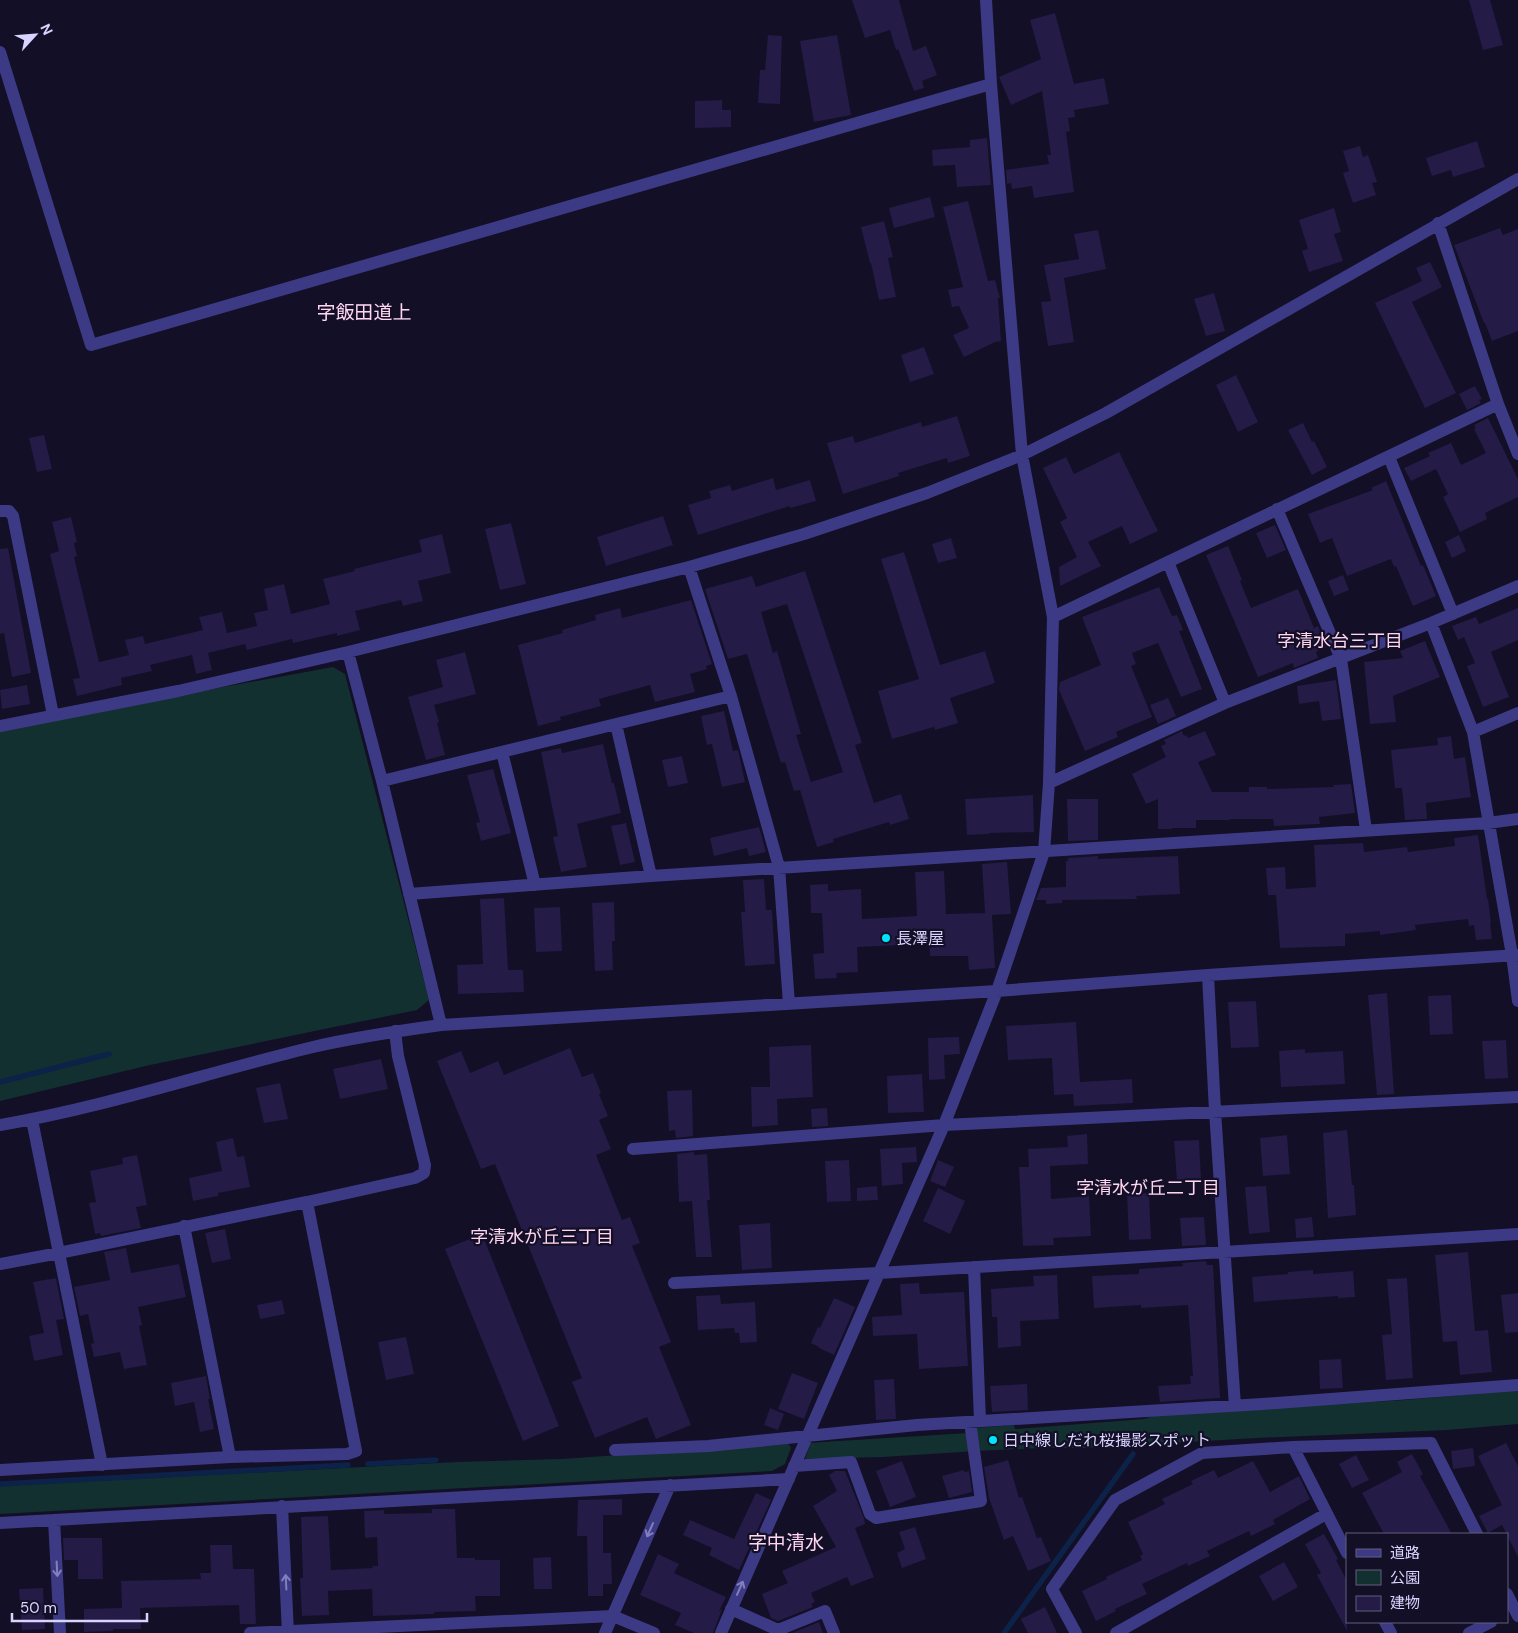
<svg xmlns="http://www.w3.org/2000/svg" width="1518" height="1633" viewBox="0 0 1518 1633" font-family="'DM Sans','Noto Sans JP',sans-serif">
<style>
.green{fill:#12302f}
.lines{fill:none;stroke-linecap:round;stroke-linejoin:round}
.stream{stroke:#0c2248;stroke-width:5.5}
.building{fill:#241b47;fill-rule:evenodd}
.minor{stroke:#3d3a85;stroke-width:12}
.oneway{stroke:#837fbc}
.poi-dot{fill:#00e5ff;stroke:#130f26;stroke-width:2}
.labels{text-anchor:middle;dominant-baseline:central;stroke-width:4.5;stroke-linejoin:round;paint-order:stroke}
.poi-label{font-size:16px;fill:#d9d4ff;stroke:#130f26;text-anchor:start}
.neighbourhood-label{font-size:18px;fill:#ffd6f0;stroke:#130f26}
.quarter-label{font-size:19px;fill:#ffd6f0;stroke:#130f26}
</style>
<rect width="100%" height="100%" fill="#130f26"/>
<!-- green -->
<path class="green" d="M333,667L345,674L429,1000L417,1010L150,1065L0,1101V728Z
M1518,1390V1424L1447,1430L1257,1438L1085,1448H1042L977,1451L883,1457L805,1459L811,1443L823,1442L968,1433L975,1428L1014,1425L1015,1429L1144,1419L1160,1414L1405,1400Z
M788,1443L791,1448L785,1464L772,1471L0,1514V1486L457,1462L562,1459Z"/>
<g class="lines">
<!-- stream -->
<path class="stream" d="M0,1082L109,1054
M368,1464L436,1460
M0,1484L348,1465
M1004,1633L1133,1454"/>
</g>
<!-- building -->
<path class="building" d="M852,0H899L913,51L926,46L937,75L922,81L924,88L914,91L898,49L896,50L890,30L865,38Z
M1469,0H1490L1503,45L1483,50Z
M1055,13L1074,84L1104,78L1109,104L1074,110L1075,117L1068,118L1070,131L1066,132L1074,192L1034,198L1032,186L1012,189L1011,183L1007,184L1006,170L1049,164L1047,155H1051L1042,91L1011,105L999,77L1041,59L1030,20Z
M768,35L782,36L780,104L758,103L760,70H765Z
M837,35L851,115L814,122L800,41Z
M722,100V110H731V127L695,128V101Z
M987,138L991,185L957,187L955,165L933,166L932,150L970,147V140Z
M1477,141L1485,167L1453,177L1451,170L1432,176L1426,158Z
M1360,146L1363,157L1368,155L1377,182L1372,183L1376,195L1353,203L1343,173L1349,171L1343,151Z
M930,197L935,217L894,228L889,208Z
M968,201L988,281L995,280L1000,298H998L1001,341L995,342L964,357L953,335L969,328L959,306L952,307L948,290L963,287L943,207Z
M1334,208L1341,232L1334,234L1343,261L1309,272L1302,251L1308,249L1299,220Z
M884,221L893,257L888,258L896,297L879,300L871,263H870L861,227Z
M1500,228L1503,235L1518,229V331L1492,341L1485,323H1484L1454,245Z
M1098,230L1106,269L1064,278L1074,342L1048,346L1041,302L1051,301L1044,265L1079,259L1074,234Z
M1430,262L1442,287L1412,302L1456,393L1425,408L1375,303L1422,281L1416,268Z
M1214,293L1225,331L1206,336L1194,299Z
M924,347L934,374L910,382L901,355Z
M1236,375L1258,422L1238,432L1216,385Z
M1475,386L1482,399L1479,400L1481,403L1467,410L1459,394Z
M957,416L970,456L948,463L947,458L898,473L899,476L843,494L827,443L853,436L855,443L921,422L922,427Z
M1488,418L1518,479V497L1485,513L1487,519L1460,532L1443,497L1448,494L1436,469L1411,481L1404,468L1430,456L1428,453L1451,443L1461,465L1486,453L1474,429L1476,428L1474,425Z
M1303,423L1312,442L1314,441L1327,467L1312,475L1288,430Z
M44,435L52,469L37,472L29,438Z
M1119,452L1158,531L1130,544L1122,526L1088,542L1101,566L1060,586L1059,567L1077,557L1060,522L1067,518L1043,468L1066,457L1074,474Z
M773,478L776,490L810,480L816,501L790,508V506L698,535L688,505L711,498L709,491L730,485L732,491Z
M1386,481L1421,566L1423,565L1436,596L1413,606L1396,566L1394,567L1391,559L1347,576L1332,538L1320,543L1308,514L1373,490L1371,488Z
M663,516L673,545L606,566L597,537Z
M71,517L77,542L74,543L77,556L74,557L99,662L129,655L125,640L143,636L145,644L203,630L199,617L222,612L227,633L257,626L254,613L268,610L264,589L284,584L291,614L330,604L323,579L355,571L354,569L422,552L419,540L442,534L451,573L418,581L423,601L403,606L401,600L355,611L360,630L337,636V633L293,643L292,639L247,650L245,644L208,653L212,670L196,674L192,655L150,665L152,671L121,678L122,685L77,696L73,679L80,678L50,554L59,551L52,522Z
M511,523L526,584L500,590L485,529Z
M1275,525L1286,550L1267,558L1256,533Z
M1459,535L1466,551L1452,558L1445,542Z
M951,538L957,558L938,563L932,544Z
M1228,546L1242,580L1240,581L1251,608L1298,589L1314,628L1318,626L1327,647L1316,652L1318,658L1294,668L1293,663L1258,677L1206,555Z
M8,548L31,673L12,677L4,633L0,634V549Z
M904,552L940,665L985,651L995,683L950,698L958,723L935,730L934,727L892,739L878,691L919,679L881,559Z
M805,571L862,743L855,745L874,803L901,794L909,819L890,825L889,822L833,839L834,842L817,847L800,790L794,791L785,762L781,763L747,654L728,659L705,589L752,576L756,587ZM787,604L843,772L811,782L796,735L801,734L777,651L773,653L761,612Z
M1343,575L1349,590L1334,596L1328,581Z
M1159,587L1172,616L1177,615L1183,630L1179,631L1202,689L1181,697L1158,643L1132,653L1136,664L1131,666L1152,717L1116,732L1118,737L1085,751L1059,690L1060,682L1101,665L1082,617Z
M691,600L712,664L706,666L707,669L690,674L695,692L655,702L650,685L599,699L601,706L560,717L561,720L538,726L518,645L563,633L562,630L596,620L595,615L620,608L622,618Z
M1518,608V640L1491,652L1509,697L1483,707L1467,666L1475,663L1464,637L1458,640L1452,626L1476,617L1479,624Z
M1425,641L1440,677L1393,696L1396,722L1370,724L1364,662L1403,658L1400,651Z
M465,652L476,694L434,705L439,722L437,723L445,755L426,760L408,697L443,687L436,660Z
M1336,680L1341,719L1322,721L1319,701L1299,704L1297,686Z
M27,685L30,704L2,709L0,690Z
M1168,698L1176,716L1158,724L1150,705Z
M724,711L733,751L738,750L745,782L722,787L712,744L707,745L701,716Z
M1182,731L1184,736L1186,735L1188,738L1205,731L1216,755L1198,762L1212,792H1249V787H1267V789L1334,787L1333,785L1351,784L1355,813L1319,817L1320,824L1274,826L1273,819H1230V820H1196V828H1172V829H1158V799L1146,804L1132,774L1166,757L1161,746L1166,744L1164,740Z
M1451,736L1454,759L1465,757L1471,797L1426,803L1427,819L1405,820L1402,788H1395L1391,750L1438,745L1437,738Z
M603,744L612,783H614L621,813L577,824L587,867L561,872L553,837L558,836L541,752L561,748L562,753Z
M682,756L688,783L668,787L662,760Z
M493,769L511,833L481,841L476,823L480,822L467,775Z
M1033,795L1034,832L989,833V834L967,835L965,799Z
M1067,799H1098V840L1068,841Z
M626,823L635,862L620,865L611,826Z
M759,827L766,852L749,856L747,848L714,856L710,838Z
M1478,835L1487,899H1488L1491,923H1490L1492,939L1476,940L1474,925L1469,926L1468,919L1415,925L1416,930L1380,935V931L1345,934V946L1280,948L1276,895H1268L1266,868L1285,867L1286,889L1316,887L1314,845L1363,843L1364,852L1407,847L1408,852L1455,846L1454,838Z
M1098,856V859L1178,856L1180,894L1136,896L1137,899L1062,900V903L1046,904V900H1036L1041,888L1066,887V861H1068V858Z
M1007,862L1011,914L992,915L995,968L969,970L968,956H930L929,937L901,938V945L857,947L858,972L836,973L837,978L815,979L813,954L824,953L822,913H811L810,885L828,884V891L861,889L862,919L917,916L915,872L944,871L946,914L985,913L982,864Z
M764,879L766,910H772L775,964L745,966L741,912H745L743,880Z
M504,898L508,970H523L524,992L458,994L457,965L483,964L480,899Z
M614,902L615,941H612L613,970L595,971L592,903Z
M560,907L562,951L536,952L534,908Z
M1387,993L1394,1094L1377,1095L1368,995Z
M1451,995L1453,1034L1430,1035L1428,996Z
M1256,1001L1259,1047L1231,1048L1228,1002Z
M1076,1022L1080,1082L1132,1079L1133,1103L1074,1106L1073,1094L1054,1095L1052,1058L1008,1060L1006,1026Z
M959,1037L960,1054L944,1055L945,1079L929,1080L928,1038Z
M1506,1040L1508,1078L1485,1079L1482,1041Z
M811,1045L813,1097L777,1099L778,1125L752,1127L751,1087H770L769,1047Z
M570,1048L582,1077L593,1073L601,1093L599,1094L608,1116L599,1120L611,1149L596,1155L622,1220L630,1217L640,1243L632,1246L671,1342L659,1347L691,1425L656,1439L647,1417L595,1438L572,1382L582,1378L495,1164L481,1169L437,1061L461,1051L470,1073L498,1061L504,1075Z
M1305,1049V1053L1343,1051L1345,1084L1281,1087L1279,1051Z
M381,1059L388,1089L340,1099L333,1069Z
M922,1074L924,1112L888,1113L887,1076Z
M280,1083L288,1119L264,1123L256,1088Z
M692,1090L693,1136L676,1138L675,1130L669,1131L667,1091Z
M827,1108L828,1126L812,1127L811,1109Z
M1347,1130L1352,1185H1354L1356,1215L1328,1218L1323,1133Z
M1087,1134L1088,1164L1050,1166L1051,1199L1089,1196L1091,1236L1053,1238L1054,1245L1023,1246L1019,1167H1029L1028,1149L1068,1147L1067,1136Z
M1287,1135L1290,1174L1263,1176L1260,1138Z
M233,1138L237,1157L244,1156L250,1187L218,1193V1196L193,1201L189,1178L222,1171L216,1142Z
M1199,1140L1201,1180L1177,1181L1174,1141Z
M916,1147L917,1162L902,1163L903,1184L882,1186L880,1149Z
M694,1152V1155L707,1154L710,1200H707L712,1257H696L692,1201L679,1202L677,1154Z
M137,1155L147,1205L136,1207L141,1228L101,1236L100,1233L95,1234L89,1203L96,1202L90,1171L123,1164L122,1158Z
M849,1160L851,1201L827,1202L825,1161Z
M938,1160L954,1167L945,1187L930,1181Z
M877,1186L878,1200L857,1201V1188Z
M1266,1186L1270,1232L1249,1234L1245,1187Z
M938,1188L965,1201L950,1234L923,1221Z
M1149,1193L1151,1239L1129,1240L1127,1194Z
M1204,1217L1206,1245L1182,1246L1180,1218Z
M1312,1217L1314,1237L1296,1238L1295,1219Z
M770,1223L772,1268L742,1270L739,1225Z
M225,1229L231,1259L212,1263L205,1233Z
M482,1234L559,1426L523,1441L445,1249Z
M126,1248L131,1273L179,1264L186,1297L138,1307L142,1325L139,1326L147,1365L124,1369L120,1352L94,1357L91,1344L94,1343L88,1314L80,1316L74,1287L110,1280L104,1252Z
M1468,1252L1475,1331L1488,1330L1492,1372L1460,1375L1457,1341L1443,1342L1435,1255Z
M1206,1261L1207,1265H1213L1220,1398L1160,1402L1158,1386L1191,1384L1190,1376H1193L1188,1305L1141,1308V1305L1094,1308L1092,1276L1139,1274V1269L1183,1266L1182,1263Z
M1313,1270V1274L1353,1271L1355,1297L1338,1298V1296L1254,1302L1252,1277L1288,1274V1272Z
M1057,1275L1059,1319L1020,1321L1021,1346L998,1348L997,1317H992L991,1289L1034,1286L1033,1276Z
M56,1278L64,1319L56,1320L63,1355L34,1361L29,1336L44,1333L33,1282Z
M1407,1278L1413,1378L1386,1380L1382,1335L1392,1334L1387,1279Z
M919,1283L920,1294L964,1292L968,1366L919,1369L917,1334L873,1336L872,1317L902,1315L900,1284Z
M1518,1293V1332L1505,1333L1501,1295Z
M720,1295L721,1304L755,1302L757,1342L740,1343L739,1333H735L734,1328L698,1330L696,1296Z
M834,1298L855,1307L834,1355L819,1348V1347L811,1343L818,1327L820,1328Z
M282,1300L285,1314L260,1319L257,1305Z
M406,1337L414,1374L386,1380L378,1342Z
M1341,1359L1343,1388L1320,1389L1319,1360Z
M792,1373L818,1383L804,1419L778,1409Z
M206,1376L210,1399H208L214,1429L200,1432L194,1402L175,1406L171,1383Z
M894,1379L896,1419L876,1420L874,1380Z
M1027,1384L1028,1410L992,1412L990,1386Z
M770,1408L784,1414L778,1430L764,1425Z
M1506,1443L1518,1466V1557L1502,1525L1488,1533L1479,1516L1502,1505L1478,1456Z
M1473,1448L1475,1466L1453,1469L1451,1451Z
M1412,1454L1423,1474L1420,1476L1452,1534H1384L1362,1493L1402,1472L1397,1462Z
M1356,1455L1369,1480L1352,1488L1339,1464Z
M1008,1460L1019,1498L1022,1497L1037,1538L1041,1537L1051,1561L1028,1571L1013,1536L1004,1540L989,1498L984,1467Z
M902,1461L916,1497L890,1507L876,1471Z
M1253,1461L1270,1492L1299,1476L1310,1499L1273,1520L1275,1524L1251,1536L1249,1531L1207,1551L1210,1556L1188,1566L1187,1563L1142,1584L1147,1594L1115,1609L1116,1611L1096,1621L1082,1591L1107,1579L1106,1577L1142,1560L1140,1556L1143,1554L1128,1522L1165,1504L1162,1499L1193,1484L1191,1481L1214,1470L1218,1478Z
M964,1470V1472L969,1471L972,1492L949,1498L942,1476Z
M835,1471H845L864,1518L865,1524L855,1528L874,1577L851,1586L847,1577L811,1593L815,1602L811,1604L813,1607L778,1621L771,1618L762,1594L788,1583L782,1571L836,1547L813,1506L837,1491L829,1475Z
M756,1493L771,1500L739,1570L709,1555L712,1548L683,1535L690,1520L734,1539Z
M622,1499V1515H603V1553H611L612,1584H603V1596H588L587,1536H577L578,1500Z
M432,1509H455L457,1558H475V1560H500V1596H475L476,1611L434,1612V1614L373,1616L372,1589L328,1591L329,1615L302,1616L300,1578H303L301,1517L328,1516L331,1570L373,1568L372,1566H378L377,1537L365,1538L364,1511L384,1510V1514L432,1513Z
M915,1527L926,1559L902,1568L897,1553L905,1549L899,1532Z
M1324,1534L1338,1559L1336,1560L1347,1581V1631L1317,1575L1321,1573L1305,1544Z
M63,1538H102L103,1579H78V1560H64Z
M210,1545H232L233,1569H254L256,1624H240L239,1605L140,1608L141,1629H113V1631L84,1632V1609L122,1608L121,1581L201,1579L200,1573H211Z
M658,1554L679,1564L674,1573L726,1597L719,1611L722,1609L713,1633H694L675,1625L681,1613L640,1595Z
M551,1557L552,1589H534L533,1558Z
M1284,1562L1298,1587L1273,1601L1259,1576Z
M43,1588L45,1629L22,1630L19,1589Z
M1045,1607L1057,1633H1028L1021,1619Z
M819,1622L823,1633H792Z"/>
<g class="lines">
<!-- minor -->
<path class="minor" d="M0,52L91,345L991,84
M1438,223L1498,404L1518,454
M1389,457L1453,614
M1277,509L1341,659L1366,830
M0,511H9L13,516L53,715
M1168,562L1225,703
M689,567L731,696L779,867L789,1004
M1053,617L1498,404
M1431,623L1473,732
M348,652L382,781L441,1025
M1518,713L1473,732L1512,955L1518,1001
M616,724L651,876
M0,726L178,691L348,652L689,567L804,534L927,493L1022,455L1106,413L1518,179
M502,752L535,885
M382,781L731,696
M1049,783L1225,703L1431,623L1518,586
M409,894L651,876L1488,823L1518,819
M1208,975L1215,1111L1235,1406
M0,1125C106,1107 209,1072 313,1047C355,1037 398,1031 441,1025L997,991L1208,975L1518,955
M633,1149L944,1125L1518,1097
M184,1226L230,1457
M0,1264L59,1253L32,1120
M974,1267L980,1421
M674,1283L879,1273L1518,1234
M1293,1447L1347,1553
M615,1450L708,1446L917,1425L1262,1404L1518,1385
M102,1465L59,1253L307,1202
M794,1466L851,1462L870,1514L876,1518L981,1501L970,1422
M0,1470L230,1457L347,1454L356,1451L307,1202L415,1178L424,1173L425,1165L398,1056L395,1031
M282,1506L288,1633
M54,1520L60,1633
M0,1523L789,1479
M1507,1594L1518,1616
M731,1609L778,1630L825,1611L834,1633
M1385,1622L1391,1633
M250,1633L613,1616L654,1633
M605,1633L670,1485
M721,1633L944,1125L997,991L1044,852L1049,783L1053,617L1022,455L991,84L986,0
M1076,1633L1052,1589L1115,1500L1202,1453L1293,1447L1431,1443L1477,1534
M1116,1633L1326,1514
M1469,1633L1491,1622"/>
</g>
<!-- one-way arrows -->
<defs><path id="oneway-shaft" d="M-6 0H5M1.5-3L5.5 0L1.5 3" fill="none" stroke-width="1.6" stroke-linecap="round" stroke-linejoin="round" transform="scale(1.25)"/></defs>
<g class="oneway">
<use href="#oneway-shaft" transform="translate(650 1530) rotate(114)"/>
<use href="#oneway-shaft" transform="translate(57 1569) rotate(87)"/>
<use href="#oneway-shaft" transform="translate(286 1582) rotate(-93)"/>
<use href="#oneway-shaft" transform="translate(740 1588) rotate(-66)"/>
</g>
<!-- markers -->
<g class="poi-dot">
<circle cx="886" cy="938" r="5"/>
<circle cx="993" cy="1440" r="5"/>
</g>
<g class="labels">
<!-- poi labels -->
<g class="poi-label">
<text x="896" y="938">長澤屋</text>
<text x="1003" y="1440">日中線しだれ桜撮影スポット</text>
</g>
<!-- neighbourhood labels -->
<g class="neighbourhood-label">
<text x="1340" y="641">字清水台三丁目</text>
<text x="1148" y="1188">字清水が丘二丁目</text>
<text x="542" y="1237">字清水が丘三丁目</text>
</g>
<!-- quarter labels -->
<g class="quarter-label">
<text x="364" y="312">字飯田道上</text>
<text x="786" y="1542">字中清水</text>
</g>
</g>
<!-- legend -->
<rect x="1346" y="1533" width="162" height="90" fill="#130f26" stroke="#625e7d"/>
<rect x="1356" y="1549" width="25" height="8" fill="#3d3a85" stroke="#625e7d"/>
<text x="1390" y="1558" font-size="15" fill="#d9d4ff">道路</text>
<rect x="1356" y="1570" width="25" height="15" fill="#12302f" stroke="#625e7d"/>
<text x="1390" y="1583" font-size="15" fill="#d9d4ff">公園</text>
<rect x="1356" y="1596" width="25" height="15" fill="#241b47" stroke="#625e7d"/>
<text x="1390" y="1608" font-size="15" fill="#d9d4ff">建物</text>
<!-- north arrow -->
<g transform="translate(35 35) rotate(64)" stroke="#130f26" stroke-width="4" paint-order="stroke">
<path d="M0-4L9 19L0 12L-9 19Z" fill="#d9d4ff"/>
<text y="-8" font-size="14" font-weight="bold" text-anchor="middle" fill="#d9d4ff">N</text>
</g>
<!-- scale -->
<path d="M12 1613v8h135v-8" fill="none" stroke="#d9d4ff" stroke-width="2.5"/>
<text x="20" y="1613" font-size="15" fill="#d9d4ff" stroke="#130f26" stroke-width="4" paint-order="stroke">50 m</text>
</svg>
